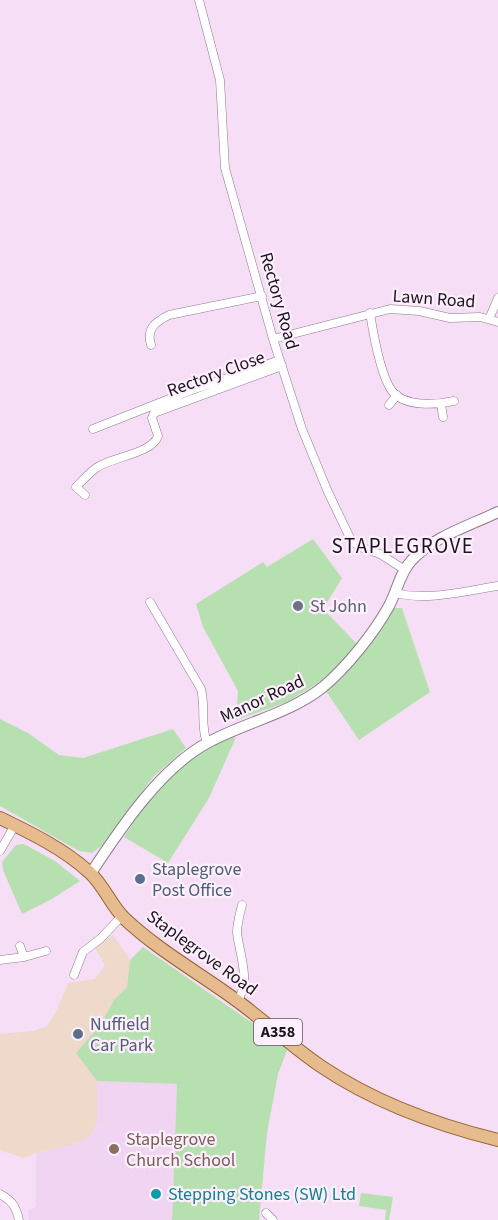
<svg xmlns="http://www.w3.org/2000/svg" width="498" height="1220" viewBox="0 0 498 1220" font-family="'Source Sans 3',sans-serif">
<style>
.commercial{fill:#eed9cb}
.built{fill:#f1d4f2}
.green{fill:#b6e0b0}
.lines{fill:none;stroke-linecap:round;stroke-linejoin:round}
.street-casing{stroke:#8f7a8f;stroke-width:9}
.secondary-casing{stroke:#8f7a8f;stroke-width:12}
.primary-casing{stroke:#956334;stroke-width:14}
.street{stroke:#fff;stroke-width:8}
.secondary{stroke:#fff;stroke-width:10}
.primary{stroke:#e6bb8d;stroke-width:12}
.worship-dot{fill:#6b7280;stroke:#feeffe;stroke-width:2}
.service-dot{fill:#5c6f8a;stroke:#feeffe;stroke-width:2}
.education-dot{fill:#8d6e63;stroke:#feeffe;stroke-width:2}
.culture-dot{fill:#0f9aa8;stroke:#feeffe;stroke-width:2}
.labels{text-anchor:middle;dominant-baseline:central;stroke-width:4.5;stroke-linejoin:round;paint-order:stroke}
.shield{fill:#feeffe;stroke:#605660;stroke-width:1.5}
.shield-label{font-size:16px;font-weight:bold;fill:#1c141c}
.street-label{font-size:18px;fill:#1c141c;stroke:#feeffe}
.worship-label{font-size:18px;fill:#5b616d;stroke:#feeffe;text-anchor:start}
.service-label{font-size:18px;fill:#4e5e75;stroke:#feeffe;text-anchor:start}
.education-label{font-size:18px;fill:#785e54;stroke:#feeffe;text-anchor:start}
.culture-label{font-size:18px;fill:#0d838f;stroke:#feeffe;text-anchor:start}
.quarter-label{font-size:21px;letter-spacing:1.5px;fill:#1c141c;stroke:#feeffe}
</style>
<rect width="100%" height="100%" fill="#f6dff6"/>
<!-- commercial -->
<path class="commercial" d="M113,935L130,960L127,987L114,1000L101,1024L76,1053L97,1081V1125L88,1138L72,1145L36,1153L24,1158L0,1150V1034L33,1031L46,1027L57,1010L68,983L95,979L105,965L95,948Z"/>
<!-- built -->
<path class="built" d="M97,1081L177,1084L172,1220H29L28,1210L36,1207V1153L72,1145L88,1138L97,1126Z"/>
<!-- green -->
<path class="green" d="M313,539L342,578L323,609L358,645L329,676L287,702L236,720L238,691L203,627L196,604L263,562L267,567Z
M393,608H402L430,692L359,740L326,691L341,679Z
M0,719L28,733L59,755L83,758L173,729L186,748L154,776L124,815L104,844L92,853L79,851L0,806Z
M236,737L209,798L168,863L124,837C150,796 185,747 236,737Z
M24,844L55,861L80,881L50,900L22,914L3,870L2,862L16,845Z
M143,947L258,1027L287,1050L278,1074L267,1133L259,1220H172L177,1084L97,1081L76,1053L101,1024L114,1000L127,987L130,960Z
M361,1193L393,1197L389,1220H385L386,1210L359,1206Z"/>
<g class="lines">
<!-- street casing -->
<g class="street-casing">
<path id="street" d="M199,0L220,80L225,168L273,339L302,429L328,492L351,540L360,547L380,554L405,570
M370,313C373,332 381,376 392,391C404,407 436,405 454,401
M489,319L498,298
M273,339L390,309L419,311L450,318L480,317L498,322
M151,345C146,329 155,322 169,315L262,296
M441,404L443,417
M389,405L397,395
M93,429L192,390L280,360
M85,495L76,487C82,481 89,473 96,468C111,457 152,454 158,436L152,418L154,413L282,366
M395,593C428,601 465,591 498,586
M150,602L201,689C206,708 200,725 207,743
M0,851L15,825
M20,946L24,957
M0,960L24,957L46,951
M74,975L83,952L100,939L122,916
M237,1001C252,982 239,954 237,932C237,924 240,913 242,905
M0,1194C12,1201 16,1206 19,1220
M266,1213L273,1220"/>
</g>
<!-- secondary casing -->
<g class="secondary-casing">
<path id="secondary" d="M91,873C120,829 161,767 209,742C246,722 289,714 323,687C347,667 374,633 389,606C397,591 400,573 411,561C432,537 469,526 498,512"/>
</g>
<!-- primary casing -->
<g class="primary-casing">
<path id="primary" d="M0,818C31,833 64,849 89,872C104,885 111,906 125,919C158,950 199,973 236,1000C265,1021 292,1047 322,1067C374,1102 437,1125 498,1140"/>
</g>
<!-- street -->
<use href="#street" class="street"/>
<!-- secondary -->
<use href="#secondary" class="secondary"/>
<!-- primary -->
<use href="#primary" class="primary"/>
</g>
<!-- markers -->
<circle class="worship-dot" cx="298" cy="606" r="6"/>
<g class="service-dot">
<circle cx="140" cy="879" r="6"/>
<circle cx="78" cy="1034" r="6"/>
</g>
<circle class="education-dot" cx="114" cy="1149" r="6"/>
<circle class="culture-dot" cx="156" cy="1194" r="6"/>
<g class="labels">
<!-- shield labels -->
<rect class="shield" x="254" y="1019" width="48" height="26" rx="4.5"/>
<g class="shield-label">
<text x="278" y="1032">A358</text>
</g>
<!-- street labels -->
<g class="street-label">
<text transform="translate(434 299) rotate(4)">Lawn Road</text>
<text transform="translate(279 301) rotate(74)">Rectory Road</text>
<text transform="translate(216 374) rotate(-20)">Rectory Close</text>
<text transform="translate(262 699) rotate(-25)">Manor Road</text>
<text transform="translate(202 953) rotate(36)">Staplegrove Road</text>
</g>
<!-- worship labels -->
<g class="worship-label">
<text x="310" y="606">St John</text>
</g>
<!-- service labels -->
<g class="service-label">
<text x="152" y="869">Staplegrove<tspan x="152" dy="21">Post Office</tspan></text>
<text x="90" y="1024">Nuffield<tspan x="90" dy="21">Car Park</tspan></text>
</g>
<!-- education labels -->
<g class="education-label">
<text x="126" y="1139">Staplegrove<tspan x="126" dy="21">Church School</tspan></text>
</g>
<!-- culture labels -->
<g class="culture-label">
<text x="168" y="1194">Stepping Stones (SW) Ltd</text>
</g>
<!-- quarter labels -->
<g class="quarter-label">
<text x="403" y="546">STAPLEGROVE</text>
</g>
</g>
</svg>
